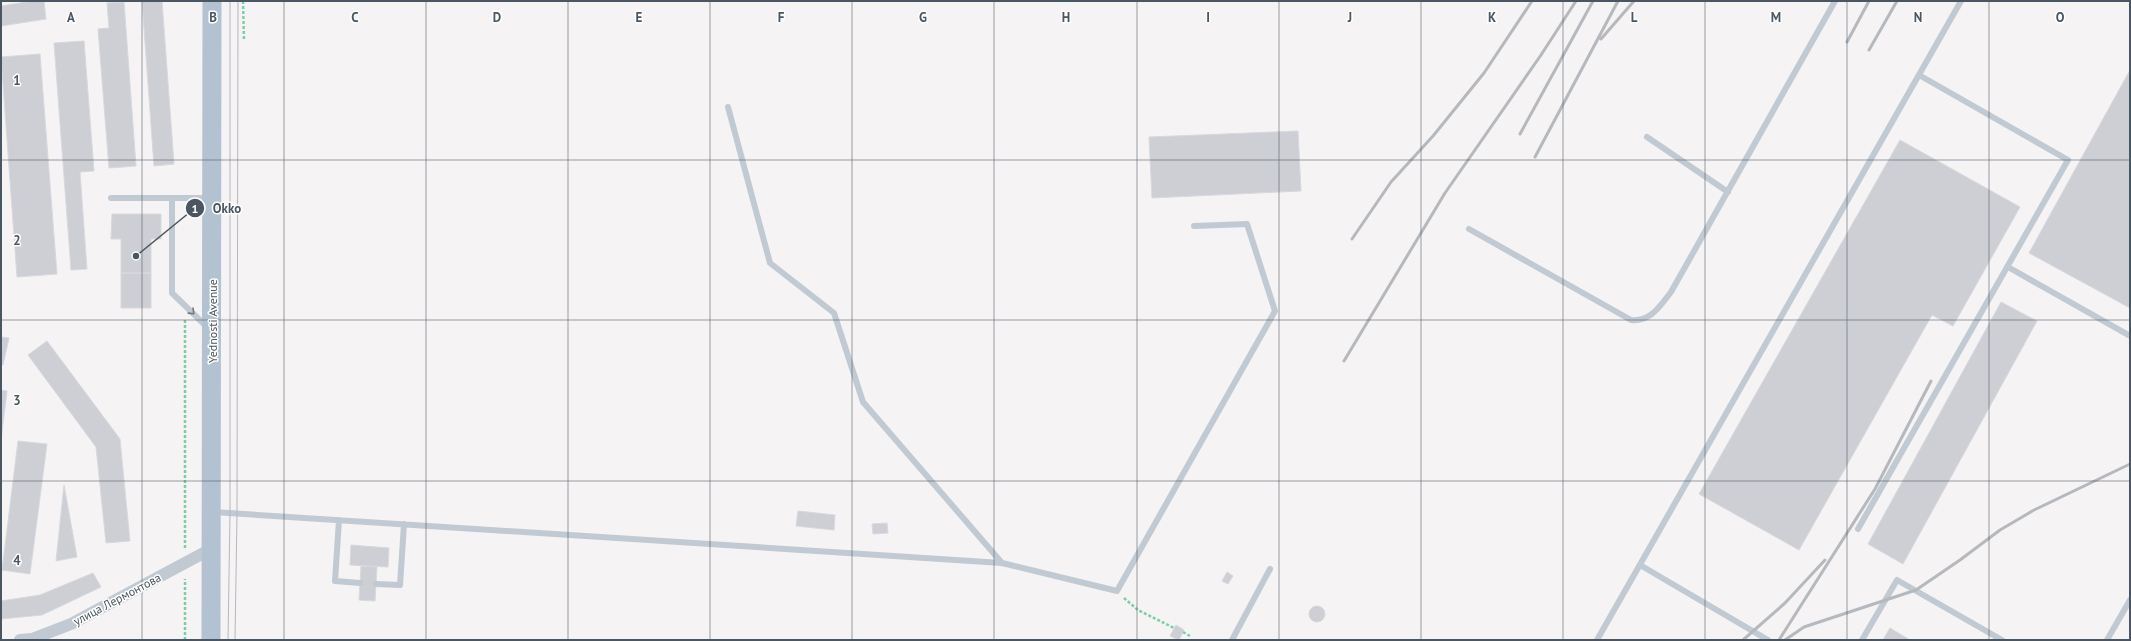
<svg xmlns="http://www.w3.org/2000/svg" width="2131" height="641" viewBox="0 0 2131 641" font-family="'PT Sans',sans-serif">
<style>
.building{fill:#cdcfd5;stroke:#d7d9de}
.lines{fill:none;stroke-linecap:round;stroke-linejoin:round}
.path{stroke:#7ad0a6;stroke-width:2.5;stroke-dasharray:3 2;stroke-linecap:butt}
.service{stroke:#c1cad2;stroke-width:6}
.minor{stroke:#c1cad2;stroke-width:12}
.primary{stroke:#b3c2d1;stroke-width:19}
.tram{stroke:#b5b8bd;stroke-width:1}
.rail{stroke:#b5b8bd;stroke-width:3}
.oneway{stroke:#6e7983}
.grid{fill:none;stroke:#4a5661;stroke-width:1;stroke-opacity:0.55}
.labels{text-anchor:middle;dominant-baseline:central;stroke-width:3;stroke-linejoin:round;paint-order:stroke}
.street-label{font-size:12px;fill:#4a5661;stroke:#fff}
.grid-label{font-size:13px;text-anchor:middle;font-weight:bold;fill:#4a5661;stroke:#fff;stroke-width:3;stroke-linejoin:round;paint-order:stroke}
.leader{fill:none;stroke:#4a5661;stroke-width:1.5}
.callout-dot{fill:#4a5661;stroke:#fff;stroke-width:1.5}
.mark-label{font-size:12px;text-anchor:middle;font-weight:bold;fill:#fff}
.callout-label{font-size:13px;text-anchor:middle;font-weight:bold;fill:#4a5661;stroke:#fff;stroke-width:3;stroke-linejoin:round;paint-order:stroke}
</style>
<rect width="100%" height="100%" fill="#f5f3f3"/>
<!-- building -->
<path class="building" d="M32,1H44L46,19L1,26V6Z
M142,1H162L174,164L154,166Z
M124,2L136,166L109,168L98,29L109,28L107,3Z
M84,41L94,171L80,172L87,269L71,270L54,43Z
M40,54L57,274L17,277L1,57Z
M2130,70V308L2029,253Z
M1298,131L1301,191L1152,198L1149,137Z
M1900,140L2020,207L1953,326L1932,315L1799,550L1699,494Z
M112,214H161V239H151V273H121V239H111Z
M121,273H151V308H121Z
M2001,302L2037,321L1903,564L1868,544Z
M1,337L9,338L3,365L1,364Z
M47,341L120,439L130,541L106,543L96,447L28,355Z
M1,390L7,391L1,440Z
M18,441L47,444L30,574L2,570Z
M64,485L77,557L56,561Z
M798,511L835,515L834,530L796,526Z
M887,523L888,533L873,534L872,524Z
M351,545L389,548L388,567L350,565Z
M361,566L377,567L375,601L359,600Z
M1227,572L1233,576L1228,584L1222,581Z
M93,573L101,587L42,615L1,619V601L40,595Z
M1309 614a8 8 0 1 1 16 0a8 8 0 1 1-16 0Z
M1176,625L1184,630L1179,640L1170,636Z
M1890,628L1910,640H1883Z"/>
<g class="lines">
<!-- path -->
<path class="path" d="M243,1L244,40
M185,548V319
M1124,598L1138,610L1174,628
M1183,632L1190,636
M185,640V579"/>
<!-- service -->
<path class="service" d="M728,107L770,263L834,313L863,402L1002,563
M1647,137L1728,192
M111,198H209
M172,198V293L207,327
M1469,229L1631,320C1651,322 1660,306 1671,292L1835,1
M2008,267L2130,336
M213,512L1002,563L1117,591L1275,311L1247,224L1194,226
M339,520L335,581L360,583
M1858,529L2068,160L1919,75
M1640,565L1768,640
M376,584L400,585L404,524
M1232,640L1270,569
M1597,640L1961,1
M1862,640L1897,580L2002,640
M2107,640L2130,600"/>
<!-- minor -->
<path class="minor" d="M20,640L32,639L71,624L211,549"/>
<!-- primary -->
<path class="primary" d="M211,640L212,1"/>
<!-- tram -->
<path class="tram" d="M228,640L230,513V1
M235,640L237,514L238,1"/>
<!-- rail -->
<path class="rail" d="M1601,39L1634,1
M1847,42L1869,1
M1869,50L1897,1
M1520,134L1593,1
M1535,157L1618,1
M1352,239L1391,182L1433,136L1484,73L1532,1
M1344,361L1445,193L1541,55L1576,1
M1743,640L1785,603L1825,560
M1779,640L1875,489L1931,381
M1785,640L1804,627L1916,590L1960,560L2000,530L2034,510L2130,464"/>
</g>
<!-- one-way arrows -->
<defs><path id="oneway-chevron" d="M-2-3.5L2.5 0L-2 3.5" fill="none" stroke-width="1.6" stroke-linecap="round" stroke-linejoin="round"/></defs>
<use class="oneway" href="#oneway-chevron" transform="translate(192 312) rotate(44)"/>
<!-- grid -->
<path class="grid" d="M142,1V640M284,1V640M426,1V640M568,1V640M710,1V640M852,1V640M994,1V640M1137,1V640M1279,1V640M1421,1V640M1563,1V640M1705,1V640M1847,1V640M1989,1V640M1,160H2130M1,320H2130M1,481H2130"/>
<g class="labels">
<!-- street labels -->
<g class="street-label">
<text transform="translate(212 321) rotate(-90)">Yednosti Avenue</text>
<text transform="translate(117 599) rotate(-28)">улица Лермонтова</text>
</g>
</g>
<g class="grid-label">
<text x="71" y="22">A</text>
<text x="213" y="22">B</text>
<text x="355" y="22">C</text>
<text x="497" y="22">D</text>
<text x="639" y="22">E</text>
<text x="781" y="22">F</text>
<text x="923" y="22">G</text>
<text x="1066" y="22">H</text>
<text x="1208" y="22">I</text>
<text x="1350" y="22">J</text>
<text x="1492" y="22">K</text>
<text x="1634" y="22">L</text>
<text x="1776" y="22">M</text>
<text x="1918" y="22">N</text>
<text x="2060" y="22">O</text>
<text x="17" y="85">1</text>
<text x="17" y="245">2</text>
<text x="17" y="405">3</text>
<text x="17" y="565">4</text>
</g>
<!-- callouts -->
<path class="leader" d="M136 256L195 208"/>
<g class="callout-dot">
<circle cx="136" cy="256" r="4"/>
<circle cx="195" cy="208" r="10"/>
</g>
<g class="mark-label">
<text x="195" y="213">1</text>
</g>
<g class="callout-label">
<text x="227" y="213">Okko</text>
</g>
<!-- border -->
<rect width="2131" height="641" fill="none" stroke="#4a5661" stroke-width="4"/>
</svg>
